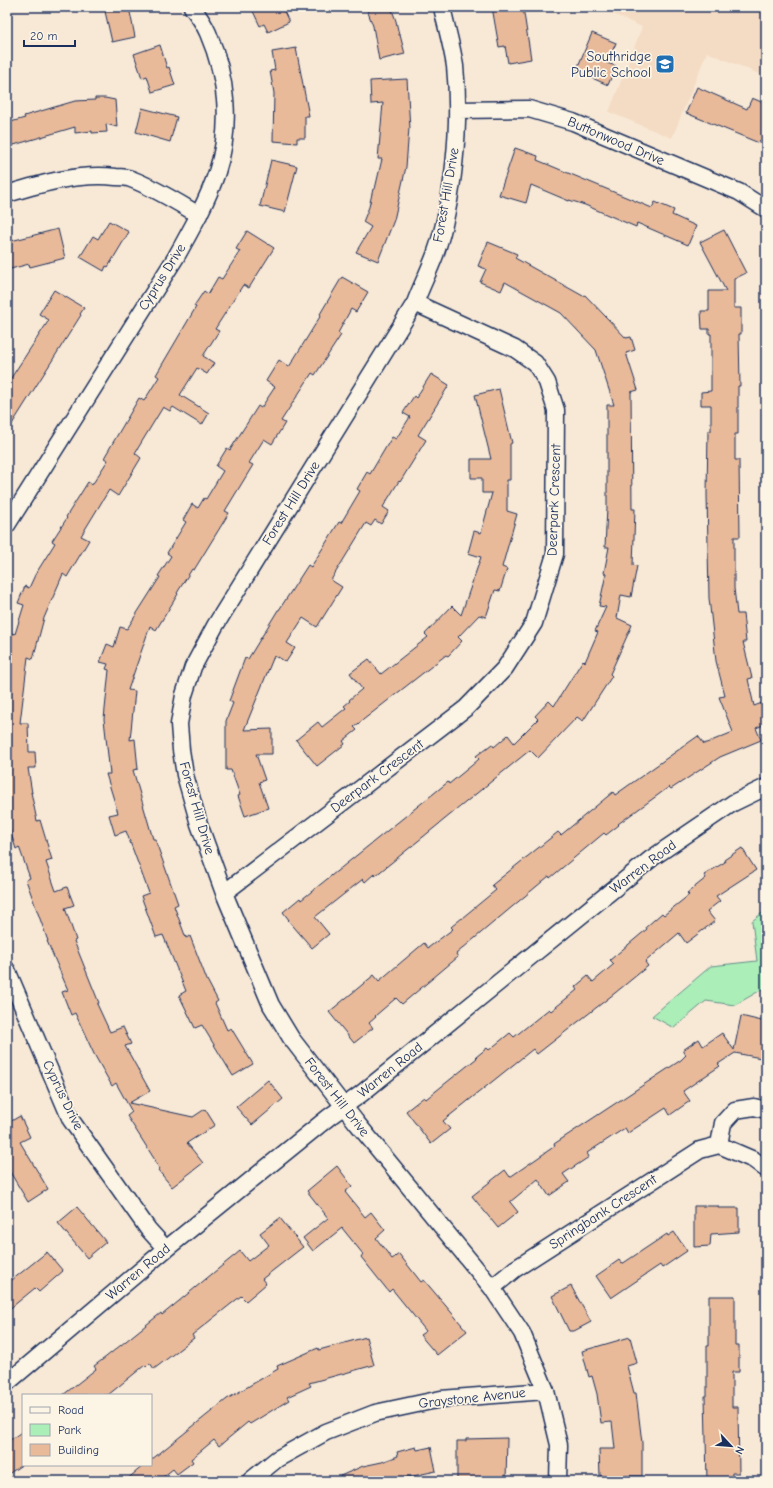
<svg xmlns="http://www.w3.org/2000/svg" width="773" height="1488" viewBox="0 0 773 1488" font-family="'Comic Neue',sans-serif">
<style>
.built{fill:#f4dbc4}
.green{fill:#abeeb7;stroke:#638e8a}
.building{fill:#e9ba9a;stroke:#1b2f5e}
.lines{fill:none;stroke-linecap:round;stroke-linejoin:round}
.minor-casing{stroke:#1b2f5e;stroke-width:19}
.minor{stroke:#fcf5e5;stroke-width:16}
.labels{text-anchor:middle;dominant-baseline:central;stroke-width:3.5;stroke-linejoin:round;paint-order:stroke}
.poi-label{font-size:14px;fill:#1b2f5e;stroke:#fcf5e5;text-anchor:end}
.street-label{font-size:14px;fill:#1b2f5e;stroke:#fcf5e5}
</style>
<rect width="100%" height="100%" fill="#f8e9d6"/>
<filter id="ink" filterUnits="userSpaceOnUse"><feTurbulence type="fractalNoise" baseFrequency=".025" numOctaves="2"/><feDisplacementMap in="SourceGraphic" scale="8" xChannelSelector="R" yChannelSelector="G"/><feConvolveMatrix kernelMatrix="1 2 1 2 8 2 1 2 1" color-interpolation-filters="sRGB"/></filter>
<g filter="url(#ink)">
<!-- built -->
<path class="built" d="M598,7H766V77L707,52L672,138L609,112L642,27Z"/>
<!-- green -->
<path class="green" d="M766,910V987L735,1005L706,1001L674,1028L652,1016L711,966L757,961L752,921Z"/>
<!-- building -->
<path class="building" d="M104,7H129L135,37L112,42Z
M251,7H282L289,22L268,32L264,24L260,26Z
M366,7H391L396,21L399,35H400L405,54L379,60L373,26Z
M492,7H523L531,59L508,63L505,46L499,47Z
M592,33L616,43L607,63L616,66L608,85L576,71Z
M160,45L167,68L169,67L175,85L152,92L147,76L142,78L134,54Z
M296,48L309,116H305V138H297V143L273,141L274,93L270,71L275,70L272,52Z
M407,79L410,129L409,128L406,167L394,220L378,261L356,252L371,227L363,222L369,207L373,189H375L382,159H378L383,103L371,104L370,81Z
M697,87L747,109L752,98L766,104V143L760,140L759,143L686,113Z
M95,98H105L115,100L117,127L106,124L107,132L92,133V131L75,133V127L7,147V123L25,118L24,116L75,101L95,100Z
M142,108L177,117L170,142L136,132Z
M515,148L538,156L537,160L652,208L655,202L674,210L672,215L696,226L688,245L637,223L636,227L585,205L569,200V201L531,185L526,203L499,195Z
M271,160L297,166L285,212L260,206Z
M109,221L129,232L108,267L106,266L104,271L80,257L93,236L98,239Z
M58,229L65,258L30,267L29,264L7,270V242Z
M724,230L746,273L734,279V308H741V334H739L740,386H738V434H735V460H739L740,537H734V588L737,614H743L746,642H743L752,678L748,679L754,706L762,703L766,712V724L756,728L761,740L720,757L671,789L669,787L618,824L619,825L606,835L604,833L550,878L549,876L494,922L456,954L458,957L402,1004L396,998L375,1016L376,1017L369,1023L373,1028L354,1043L329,1012L374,975L379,981L424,943L428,948L453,929L451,927L496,890L492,885L558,832L561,835L613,792L615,795L698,736L704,744L733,732L719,697L725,696L716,661L709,598L707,494L708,431H711V405H701V392L711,391V334H709V329H702L701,311H709V291H726L700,242Z
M247,231L274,248L249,288L243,285L215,329L219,331L203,356L214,363L207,374L197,368L180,395L209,413L202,425L173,407L170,411L163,407L135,453L141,458L118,496L109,490L81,536L89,540L67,577L63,574L44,618L33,659L28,657L20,723H28L29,752H35L36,768H28L32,793L31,792L37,821L40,820L52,860L46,862L56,891L67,887L74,905L65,908L76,940L74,941L99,1003L97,1004L110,1032L123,1027L131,1044L125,1046L150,1091L129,1103L193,1117L205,1109L215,1125L187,1143L203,1163L172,1187L158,1170L160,1169L154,1161L155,1160L127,1116L132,1112L116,1083L112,1086L94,1054L75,1013L71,1015L62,992L68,990L47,941H48L26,880L30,878L19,847L16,849L7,821V651L12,633L15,634L24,605L18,603L25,586L29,588L35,575L55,543L52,541L67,518L66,517L88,482L92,485L108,460L104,458L139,398L144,401L159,377L156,375L196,307L194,306L204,291L208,294L218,277L222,279L240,251L236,249Z
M488,242L517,254L515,258L583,296L585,295L626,338L631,337L635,350L626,353L638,390L631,392L632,509H635L633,565L637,566L631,597L621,595L617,618L632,625L610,674L612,676L583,721L577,717L538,758L530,750L375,876L374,874L365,882L363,879L315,917L329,934L312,948L288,920H289L283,912L300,898L301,900L448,782L449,784L471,766L479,759L476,756L492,744L494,747L508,735L514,743L538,719L535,716L549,701L554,706L583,660L585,662L598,632L595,631L606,607L599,606L606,574L604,573L609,547H605L607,508V405H614L596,350L561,313L505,282L501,291L480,282L486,269L478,266Z
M342,277L368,292L356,312L351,309L338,333L341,335L315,375L312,373L281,421L285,423L272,444L264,439L249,463L253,465L225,511L229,513L194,570L192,569L177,593L178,594L156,630L150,626L128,690L135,691L130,740L135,739L138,769L133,770L153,839H155L178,904L174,906L186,938L190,936L207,980L218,1001L215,1003L227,1030L231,1028L253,1064L233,1076L202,1025L195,1028L179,995L186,991L163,935L156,937L141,896L149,893L126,831L115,835L109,815L118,813L106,774H110L104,719L109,670L106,669L108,664L100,662L107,644L114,647L120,627L127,629L160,577L158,576L171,556L167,553L186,522L183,520L192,504L198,508L204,498L206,499L223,471L216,466L227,448L230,450L258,406L261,408L275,387L266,381L279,360L289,367L321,315L320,314Z
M54,290L84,308L80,314L81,315L7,432V384L49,320L39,314Z
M431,374L449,385L418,435L426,440L400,482L399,481L383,507L389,511L381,524L375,520L371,526L366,523L331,580L342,587L317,627L303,618L287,643L295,648L286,662L278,657V658L274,656L244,730L272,729V754H256L265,780L259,782L268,808L245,816L238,796L240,795L231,770H226V721L233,703L229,701L245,658L248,659L278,610H279L308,565L311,567L339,522L341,523L360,491L357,489L367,472L370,474L392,437L396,439L410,417L403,413L414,396L416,398Z
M499,389L512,443L510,444V480H507V511L517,514L502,567L507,569L500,591L495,590L486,617L479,615L458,637L462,641L448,656L446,655L354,727L357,730L343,741L345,744L317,766L296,740L318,722L322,727L346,708L344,706L350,701L349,700L362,689L350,673L369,659L381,674L428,637L425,634L452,606L461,615L481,557L468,553L474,531L481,533L492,493H482V478H471V459H491L475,395Z
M742,848L756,870L716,896L720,901L707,911L715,921L686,943L679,933L645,962L648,966L615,993L537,1054L533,1049L443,1121L450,1129L431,1144L406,1111L424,1097L426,1099L477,1058L476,1057L487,1048L489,1050L510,1033L514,1037L549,1009L551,1011L577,990L575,987L588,976L593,982L614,964L610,960L647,929L646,927L662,913L664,915L689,895L687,893L706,878L704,875L725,862L724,860Z
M741,1016L766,1022V1059L735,1053L718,1064L720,1066L683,1091L690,1101L670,1115L666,1108L628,1133L625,1128L587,1153L589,1157L563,1174L569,1182L549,1196L538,1179L510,1202L518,1212L498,1228L472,1196L505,1170L510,1177L555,1146L554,1144L681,1060L686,1055L683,1050L699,1039L703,1046L722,1033L734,1050Z
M268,1080L283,1099L252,1125L236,1107Z
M20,1116L30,1137L20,1142L48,1189L28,1202L7,1167V1121L8,1123Z
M337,1166L352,1186L345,1192L365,1217L371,1212L385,1230L376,1238L392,1259L399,1254L421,1282L424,1280L467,1331L437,1355L420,1335L426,1331L392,1289L389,1292L361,1257L363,1254L342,1228L313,1251L303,1238L328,1218L307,1191Z
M694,1206H718V1208H739V1232L711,1234L710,1246L694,1247Z
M77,1207L106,1242L87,1258L58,1223Z
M280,1218L303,1247L262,1279L266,1284L246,1301L241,1296L192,1335L194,1338L154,1369L150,1363L146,1367L145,1365L108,1395H63L96,1369L94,1366L106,1357L161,1313L162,1315L240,1251L248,1261L269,1245L260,1233Z
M674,1232L687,1251L662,1268L660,1265L611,1298L596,1276L619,1260L622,1264L667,1234L668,1236Z
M47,1252L63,1271L39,1292L35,1288L7,1311V1284Z
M571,1286L591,1322L574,1331H569L552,1296Z
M709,1296H735V1346H739V1372H732V1407H738L739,1473H732V1481H707L705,1396H707V1346H709Z
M366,1337L374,1365L309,1383L311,1386L287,1397L289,1400L250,1424L248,1422L219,1446L214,1440L191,1459L193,1462L177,1474L173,1469L158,1481H125L144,1465H151V1460L227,1399L278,1369L277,1366L318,1348L319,1350Z
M630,1337L637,1363L627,1366L634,1393H636L642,1443V1476H625V1481H604V1476H600L599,1449H615L612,1422L601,1423L597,1394L592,1376L589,1377L582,1351Z
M23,1431V1464L7,1475V1442Z
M507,1438L506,1481H457V1441H466V1439Z
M416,1447L417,1450L431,1447L436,1471L390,1481H329L363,1466L382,1462L398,1456L397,1452Z"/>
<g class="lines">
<!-- minor casing -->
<g class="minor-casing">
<path id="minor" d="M442,7C446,26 452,46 455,66C461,123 454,201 435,255C429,271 421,287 415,303L215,626L193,667L184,695L179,724L181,750L185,775L199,824L224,893L271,1005L291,1038L356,1122L492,1288L522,1333L546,1391L559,1445L558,1481
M457,110L529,109L573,122L739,192L766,209
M7,194C43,183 78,173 116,177C121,177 126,177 131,179C155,188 177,202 199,215
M7,525L176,257C191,230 207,202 217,172C232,126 227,77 208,33C204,24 198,15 192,7
M224,893L466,708L505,668L534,623L555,554L556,410L547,382L535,363L515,349L415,303
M7,970L71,1120L148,1229L166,1249
M719,1145L723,1123L735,1110L754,1107L766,1110
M492,1288L515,1269L700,1150L719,1145L754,1160L766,1169
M7,1383L166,1249L329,1117L361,1094L652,858L733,803L766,787
M250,1481L277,1459L326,1432L375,1413L441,1399L546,1391"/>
</g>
<!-- minor -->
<use href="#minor" class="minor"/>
</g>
</g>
<!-- icons -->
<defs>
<g id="school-square" transform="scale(1)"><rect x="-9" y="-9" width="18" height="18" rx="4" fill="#1f6fb2" stroke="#fcf5e5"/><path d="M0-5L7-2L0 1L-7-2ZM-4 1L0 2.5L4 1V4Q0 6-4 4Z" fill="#fff"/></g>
</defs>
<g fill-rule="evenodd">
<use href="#school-square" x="665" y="64"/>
</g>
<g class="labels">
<!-- poi labels -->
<g class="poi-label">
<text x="651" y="56">Southridge<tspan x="651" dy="16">Public School</tspan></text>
</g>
<!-- street labels -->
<g class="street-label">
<text transform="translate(616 141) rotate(23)">Buttonwood Drive</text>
<text transform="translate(446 195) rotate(-80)">Forest Hill Drive</text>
<text transform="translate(162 277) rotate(-58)">Cyprus Drive</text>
<text transform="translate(554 500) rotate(-88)">Deerpark Crescent</text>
<text transform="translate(291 503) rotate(-58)">Forest Hill Drive</text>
<text transform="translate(377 776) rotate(-37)">Deerpark Crescent</text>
<text transform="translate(197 808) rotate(74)">Forest Hill Drive</text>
<text transform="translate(643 867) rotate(-37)">Warren Road</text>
<text transform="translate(390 1070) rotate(-39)">Warren Road</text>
<text transform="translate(63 1095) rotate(64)">Cyprus Drive</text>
<text transform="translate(337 1097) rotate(52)">Forest Hill Drive</text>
<text transform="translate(603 1212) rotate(-33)">Springbank Crescent</text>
<text transform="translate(138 1272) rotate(-40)">Warren Road</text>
<text transform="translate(472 1398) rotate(-6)">Graystone Avenue</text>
</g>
</g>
<!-- margin -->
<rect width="773" height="1488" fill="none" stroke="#fcf5e5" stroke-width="24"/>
<rect x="12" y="12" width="749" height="1464" fill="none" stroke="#1b2f5e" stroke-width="1.5" filter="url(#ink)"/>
<!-- legend -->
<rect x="22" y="1394" width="130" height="72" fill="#fcf5e5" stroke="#a2a6af"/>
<rect x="30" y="1407" width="20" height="6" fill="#fcf5e5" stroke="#a2a6af"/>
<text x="58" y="1414" font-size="12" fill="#1b2f5e">Road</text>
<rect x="30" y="1424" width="20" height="12" fill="#abeeb7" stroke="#a2a6af"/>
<text x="58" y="1434" font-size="12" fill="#1b2f5e">Park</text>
<rect x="30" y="1444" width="20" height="12" fill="#e9ba9a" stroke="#a2a6af"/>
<text x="58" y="1454" font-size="12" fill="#1b2f5e">Building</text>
<!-- north arrow -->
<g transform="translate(731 1446) rotate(116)" stroke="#fcf5e5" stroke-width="3" paint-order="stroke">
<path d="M0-3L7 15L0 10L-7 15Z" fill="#1b2f5e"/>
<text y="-6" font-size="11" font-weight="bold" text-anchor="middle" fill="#1b2f5e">N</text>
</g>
<!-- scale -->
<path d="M24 40v6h51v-6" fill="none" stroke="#1b2f5e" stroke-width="2"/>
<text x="30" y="40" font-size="12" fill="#1b2f5e" stroke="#fcf5e5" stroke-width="3" paint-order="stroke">20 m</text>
</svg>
